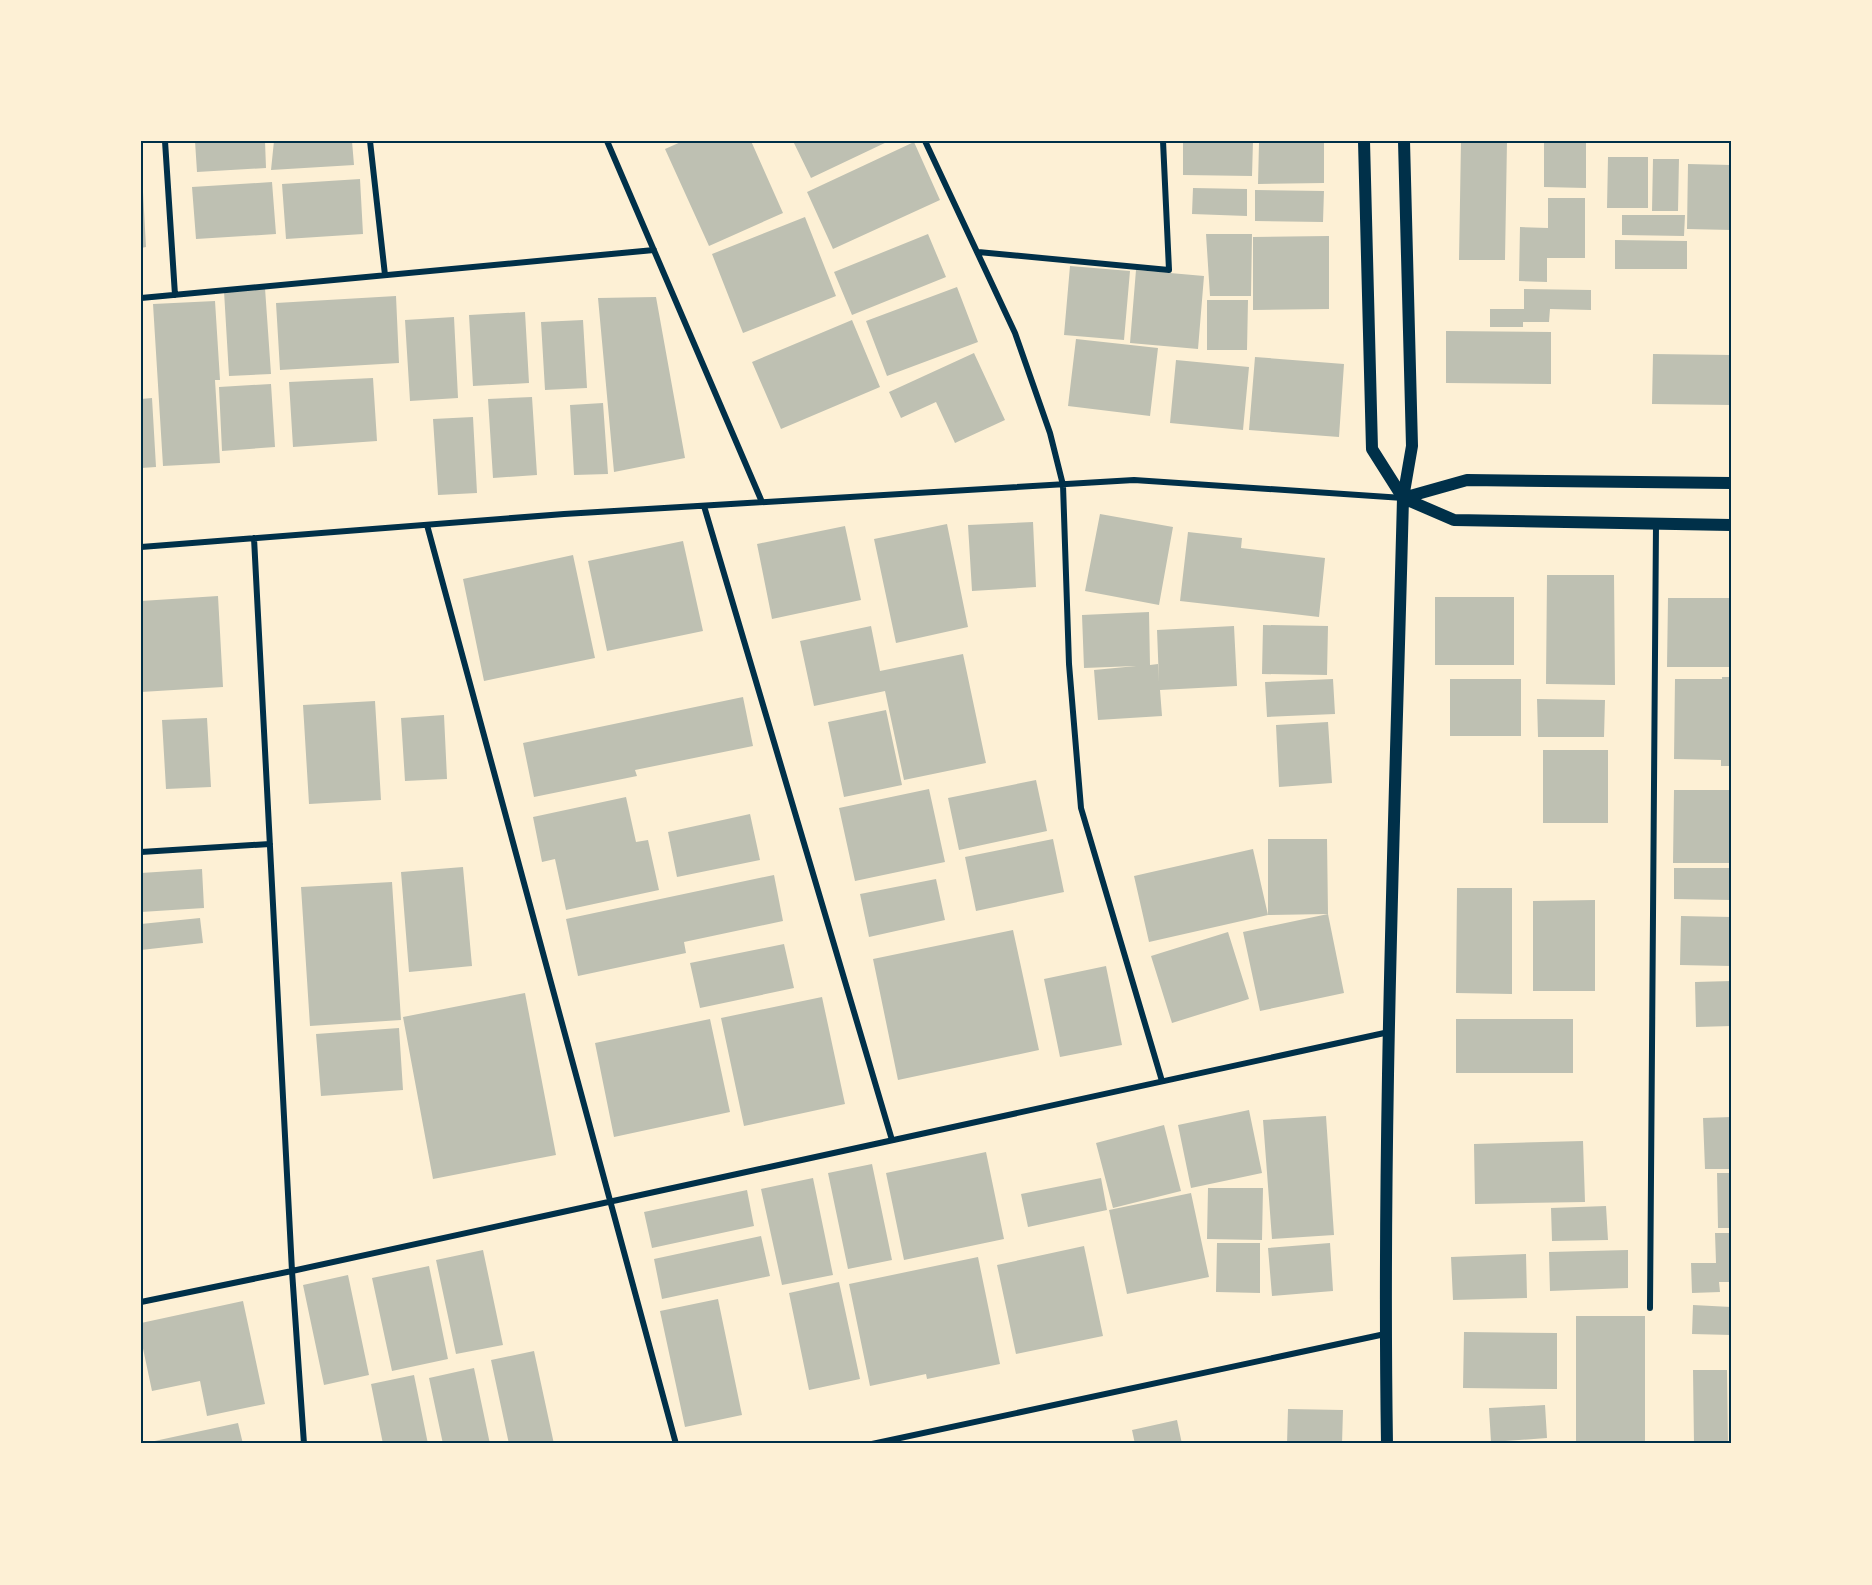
<svg xmlns="http://www.w3.org/2000/svg" width="1872" height="1585" viewBox="0 0 1872 1585" font-family="Bitter,serif">
<style>
.building{fill:#bec0b2}
.lines{fill:none;stroke-linecap:round;stroke-linejoin:round}
.minor{stroke:#003049;stroke-width:6}
.secondary{stroke:#003049;stroke-width:12}
.neatline{fill:none;stroke:#003049;stroke-width:2}
</style>
<rect width="100%" height="100%" fill="#fdf0d5"/>
<!-- building -->
<path class="building" d="M195,141H265L266,168L197,172Z
M274,141H352L354,165L271,170Z
M683,141H751L783,213L709,246L665,149Z
M793,141H889L811,178Z
M1183,141H1253L1252,176L1183,175Z
M1461,141H1507L1505,260H1459Z
M1544,141H1586V188L1544,187Z
M914,142L940,200L833,249L807,192Z
M1259,143H1324V183L1258,184Z
M1608,157H1648V208H1607Z
M1653,159H1679L1678,211H1652Z
M1688,164L1731,165V230L1687,229Z
M360,179L363,234L286,239L282,184Z
M272,182L276,234L196,239L192,187Z
M1193,188L1247,189V216L1192,214Z
M1255,190L1324,191L1323,222L1255,221Z
M141,192H143L146,247L141,248Z
M1548,198H1585V258H1547V282L1519,281L1520,227L1548,228Z
M1622,215H1685L1684,236L1622,235Z
M805,217L836,296L743,333L712,254Z
M928,234L946,277L852,315L834,272Z
M1206,234H1252L1251,296H1210Z
M1329,236V309L1253,310V237Z
M1615,240L1687,241V269H1615Z
M1070,266L1130,271L1124,340L1064,335Z
M1136,270L1204,276L1198,349L1130,343Z
M957,287L978,342L887,376L866,321Z
M265,288L271,374L229,376L224,291Z
M1524,289L1591,290V310L1550,309L1549,322H1523V327H1490V309H1524Z
M396,296L399,363L280,370L276,303Z
M656,297L685,458L614,472L598,298Z
M1207,300H1248L1247,350H1207Z
M215,301L220,380H215L220,463L163,466L153,304Z
M525,312L529,383L473,386L469,315Z
M454,317L458,398L410,401L405,320Z
M583,320L587,388L545,390L541,322Z
M852,320L880,387L781,429L752,362Z
M1446,331L1551,332V384L1446,383Z
M1076,339L1158,348L1150,416L1068,406Z
M974,353L1005,420L955,443L936,402L901,418L889,392Z
M1653,354L1731,355V405L1652,404Z
M1255,357L1344,364L1339,437L1249,430Z
M1176,360L1249,367L1243,430L1170,423Z
M373,378L377,441L293,447L289,382Z
M271,384L275,447L222,451L219,387Z
M532,397L537,475L493,478L488,399Z
M152,398L156,467L141,468V399Z
M603,403L608,474L574,475L570,405Z
M473,417L477,493L438,495L433,419Z
M1100,514L1173,527L1159,605L1085,591Z
M1033,522L1036,587L972,591L968,525Z
M947,524L968,627L896,643L874,539Z
M845,526L861,600L772,619L757,544Z
M1188,532L1242,538L1241,548L1325,558L1319,617L1180,601Z
M683,541L703,631L607,651L588,561Z
M573,555L595,658L484,681L463,579Z
M1547,575H1614L1615,685L1546,684Z
M218,596L223,687L141,692V601Z
M1435,597H1514V665H1435Z
M1668,598H1731V667H1667Z
M1149,612L1150,665L1158,664L1159,682L1157,630L1234,626L1237,686L1160,690L1162,716L1098,720L1094,670L1136,666L1084,668L1082,615Z
M1263,625L1328,626L1327,675L1262,674Z
M871,626L880,671L963,654L986,763L904,780L885,691L814,706L800,641Z
M1722,677H1731V766H1721V760L1674,759L1675,679H1722Z
M1333,679L1335,714L1267,717L1265,682Z
M1450,679H1521V736H1450Z
M743,697L753,746L635,770L637,776L534,797L523,743Z
M1537,699L1605,700L1604,737H1538Z
M375,701L381,800L309,804L303,705Z
M886,710L902,785L844,797L828,722Z
M444,715L447,779L405,781L401,718Z
M207,718L211,787L166,789L162,720Z
M1328,722L1332,783L1279,787L1276,725Z
M1543,750H1608V823H1543Z
M1036,780L1047,831L959,850L948,798Z
M929,789L945,862L855,881L839,808Z
M1674,790H1731V863H1673Z
M626,797L636,842L648,840L659,890L566,910L555,859L542,862L533,817Z
M750,814L760,860L677,877L668,832Z
M1053,839L1064,892L976,911L965,857Z
M1268,839H1327L1328,914L1268,915Z
M1253,849L1268,915L1149,942L1134,876Z
M463,867L472,966L409,972L401,872Z
M1674,868H1731V900L1674,899Z
M202,869L204,908L141,912V873Z
M774,875L783,921L684,942L686,953L578,976L566,919Z
M936,879L945,920L869,937L860,894Z
M392,882L401,1020L310,1026L301,887Z
M1457,888H1512V994L1456,993Z
M1595,900V991H1533V901Z
M1328,914L1344,993L1260,1011L1243,932Z
M1681,916L1731,917V966L1680,965Z
M200,918L203,943L141,950V924Z
M1013,930L1039,1050L898,1080L873,959Z
M1228,932L1249,999L1172,1023L1151,956Z
M784,944L794,988L700,1008L690,963Z
M1106,966L1122,1045L1060,1057L1044,979Z
M1731,981V1026L1696,1027L1695,982Z
M525,993L556,1155L433,1179L403,1017Z
M822,997L845,1104L744,1126L721,1018Z
M710,1019L730,1112L614,1137L595,1043Z
M1456,1019H1573V1073H1456Z
M399,1028L403,1090L321,1096L316,1034Z
M1249,1110L1262,1173L1191,1188L1178,1125Z
M1326,1116L1334,1235L1272,1239L1263,1120Z
M1731,1117V1169H1705L1703,1118Z
M1164,1125L1181,1191L1113,1208L1096,1143Z
M1583,1141L1585,1202L1475,1204L1474,1144Z
M986,1152L1004,1239L904,1260L886,1173Z
M872,1164L892,1260L848,1269L828,1173Z
M1717,1173H1731V1228H1718Z
M813,1178L833,1275L782,1285L761,1189Z
M1101,1178L1107,1210L1028,1227L1021,1194Z
M1208,1188H1263L1262,1240L1207,1239Z
M747,1190L754,1226L652,1248L644,1212Z
M1191,1193L1209,1277L1127,1294L1109,1210Z
M1606,1206L1608,1240L1552,1241L1551,1208Z
M1715,1233H1731V1282H1719L1720,1292L1692,1293L1691,1263H1716Z
M761,1236L770,1276L662,1299L654,1259Z
M1217,1243H1260V1293L1216,1292Z
M1330,1243L1333,1291L1272,1296L1268,1248Z
M1084,1246L1103,1336L1016,1354L997,1265Z
M483,1250L503,1345L456,1354L436,1260Z
M1628,1250V1288L1550,1291L1549,1252Z
M1526,1254L1527,1298L1453,1300L1451,1257Z
M978,1257L1000,1364L927,1379L926,1374L870,1386L849,1284Z
M429,1266L448,1359L392,1371L372,1278Z
M348,1275L369,1375L324,1385L303,1285Z
M839,1282L860,1379L809,1390L789,1293Z
M718,1299L742,1415L685,1427L660,1311Z
M243,1301L265,1404L207,1416L200,1381L152,1391L141,1339V1323Z
M1693,1305L1731,1307V1335L1692,1334Z
M1576,1316H1645V1444H1576Z
M1464,1332L1557,1333V1389L1463,1388Z
M534,1351L554,1444H509L491,1360Z
M474,1368L490,1444H443L429,1378Z
M1693,1370H1727L1728,1444H1694Z
M414,1375L428,1444H383L371,1384Z
M1545,1405L1547,1438L1491,1442L1489,1408Z
M1288,1409L1343,1410L1342,1444H1287Z
M1177,1420L1182,1444H1135L1132,1430Z
M238,1423L243,1444H151L150,1442Z"/>
<g class="lines">
<!-- minor -->
<path class="minor" d="M165,141L175,295
M370,141L385,275
M607,141L762,502
M925,141L1015,333L1050,433L1063,485L1069,664L1081,808L1162,1081
M978,252L1169,270L1163,141
M141,298L654,250
M704,506L892,1140
M427,525L676,1444
M254,538L292,1271L304,1444
M141,547L564,514L1134,480L1403,498
M141,852L270,844
M141,1302L292,1271L1389,1032
M1650,1308L1656,524
M872,1444L1385,1334"/>
<!-- secondary -->
<path class="secondary" d="M1364,141L1372,449L1403,498L1454,520L1731,525
M1403,498L1467,480L1731,483
M1387,1444C1382,1129 1395,813 1403,498L1412,446L1404,141"/>
</g>
<!-- border -->
<rect width="1872" height="1585" fill="none" stroke="#fdf0d5" stroke-width="285"/>
<rect x="142" y="142" width="1588" height="1300" class="neatline"/>
</svg>
